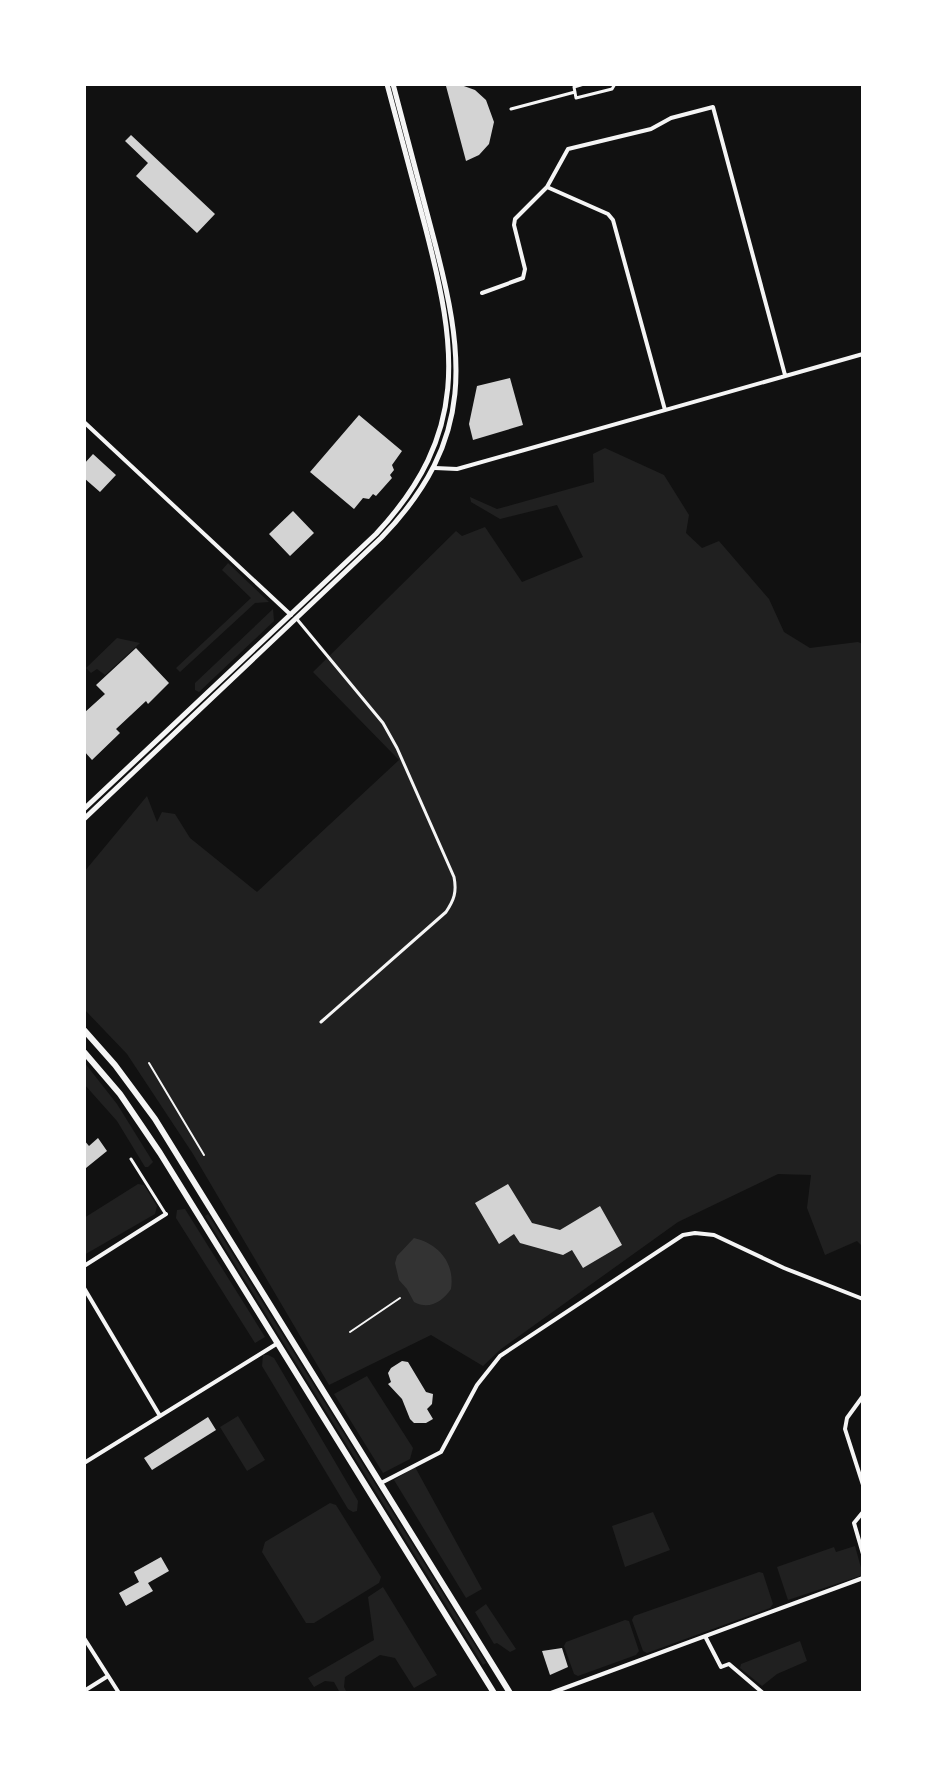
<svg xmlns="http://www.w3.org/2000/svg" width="947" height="1777" viewBox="0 0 947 1777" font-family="'Roboto Condensed',sans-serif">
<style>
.green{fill:#202020}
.water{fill:#333}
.building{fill:#d3d3d3}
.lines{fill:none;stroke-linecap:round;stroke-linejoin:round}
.path{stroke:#f5f5f5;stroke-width:2}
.pedestrian{stroke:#f5f5f5;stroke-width:3}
.minor{stroke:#f5f5f5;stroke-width:4}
.secondary{stroke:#f5f5f5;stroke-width:5}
.primary{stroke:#f5f5f5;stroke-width:6}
</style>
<rect width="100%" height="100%" fill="#111"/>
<!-- green -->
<path class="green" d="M605,448L664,475L689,515L686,533L702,548L719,541L769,599L784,632L810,648L858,642L863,644V1247L857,1241L825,1255L807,1208L811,1175L778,1174L678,1222L501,1349L483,1366L431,1335L329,1385L193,1154L127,1054L84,1009V872L147,796L157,822L162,812L175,814L190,838L257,892L399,760L313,672L456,531L462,536L485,527L522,582L583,557L557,505L500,519L471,502L470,497L497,509L594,482L593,454Z
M228,563L269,602L255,603L180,672L176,668L251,598L222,570Z
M273,609L274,621L199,692L195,690V683Z
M117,638L140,643L105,675L97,669L91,673L86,668Z
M84,1062L117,1104L153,1162L148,1167H145L117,1121L84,1084Z
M138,1184L144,1185L157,1206L155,1214L84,1255V1218Z
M185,1209L265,1337L255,1343L176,1218L177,1210Z
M208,1214L486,1663L483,1665L205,1216Z
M263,1355H268L274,1358L358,1501L357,1511L353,1512L348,1509L262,1366Z
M367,1376L413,1448L410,1459L383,1473L334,1394Z
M238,1416L265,1460L247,1471L220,1427Z
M415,1467L482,1589L466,1598L394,1480Z
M330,1503L336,1505L381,1577L379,1583L314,1623H306L262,1552L265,1542Z
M653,1512L670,1550L625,1567L612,1526Z
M855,1546L863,1575L788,1600L777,1567L834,1547L836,1552Z
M759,1572L763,1573L773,1604L770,1608L647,1653L643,1651L632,1620L634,1616Z
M383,1587L437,1675L414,1688L395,1658L380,1655L345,1677L344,1687L347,1693H340L334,1682L325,1681L314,1687L308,1678L374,1640L368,1597Z
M486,1604L516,1649L510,1652L497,1643L494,1644L475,1612Z
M625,1620L629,1621L639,1651L636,1655L578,1676L574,1674L564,1646L566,1642Z
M800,1641L807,1661L777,1674L762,1686L740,1668L741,1664Z"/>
<!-- water -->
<path class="water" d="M414,1238C439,1244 455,1263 451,1289C442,1302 429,1310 414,1302L407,1289L399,1280L395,1263L397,1256Z"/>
<!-- building -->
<path class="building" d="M461,85L475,90L486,100L494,122L489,144L479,155L466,161L446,86Z
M131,135L215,214L197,233L136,176L148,163L125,141Z
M510,378L523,425L473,440L469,424L477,386Z
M359,415L402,451L392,465L394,470L390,475L392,478L376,496L373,494L369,499L363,498L354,509L310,472Z
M93,454L116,475L100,492L84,478V464Z
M293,511L314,533L290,556L269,534Z
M136,648L169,683L148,704L146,701L116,729L120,733L92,760L84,751V713L105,694L96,685Z
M98,1138L107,1151L86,1168L84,1140L89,1146Z
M508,1184L532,1223L560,1230L600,1206L622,1245L583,1268L572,1250L563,1255L520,1243L514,1234L499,1244L475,1203Z
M402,1361L408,1362L426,1392L433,1394L432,1404L427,1409L433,1419L426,1423H414L410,1419L402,1399L388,1384L391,1382L388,1373L391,1368Z
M208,1417L216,1430L152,1470L144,1458Z
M161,1557L169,1571L148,1583L153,1591L126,1606L119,1593L139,1582L134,1572Z
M562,1648L568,1667L550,1675L542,1651Z"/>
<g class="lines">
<!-- path -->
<path class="path" d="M149,1063L204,1155
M350,1332L400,1298"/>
<!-- pedestrian -->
<path class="pedestrian" d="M584,84L574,87L576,98L612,89L615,84
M511,109L575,92
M296,618L383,723L397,748L454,877C457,892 454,900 446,912L321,1022
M131,1159L165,1213"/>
<!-- minor -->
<path class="minor" d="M547,187L608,214L613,220L665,410
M482,293L523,278L525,269L514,225L515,219L547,187L568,149L651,129L671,118L713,107L785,375
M84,422L291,615
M435,468L457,469L863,354
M84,1266L166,1214
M84,1288L160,1416
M863,1396L847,1418L845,1429L863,1485
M84,1463L278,1343
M381,1483L441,1452L477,1385L500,1356L683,1235L695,1233L714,1235L784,1268L863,1299
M863,1512L854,1523L863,1554
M84,1638L119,1693
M706,1638L721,1667L729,1664L763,1693
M84,1691L108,1676
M551,1693L863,1578"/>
<!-- secondary -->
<path class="secondary" d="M84,809L376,534C470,433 457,349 425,226C412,179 400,131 387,84
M84,819L381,538C477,439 465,355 432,232C419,183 406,133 393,84"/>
<!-- primary -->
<path class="primary" d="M84,1030L115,1065L155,1119L510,1693
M84,1052L120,1094L160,1153L494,1693"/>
</g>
<!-- border -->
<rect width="947" height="1777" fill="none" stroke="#ffffff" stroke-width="172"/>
</svg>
